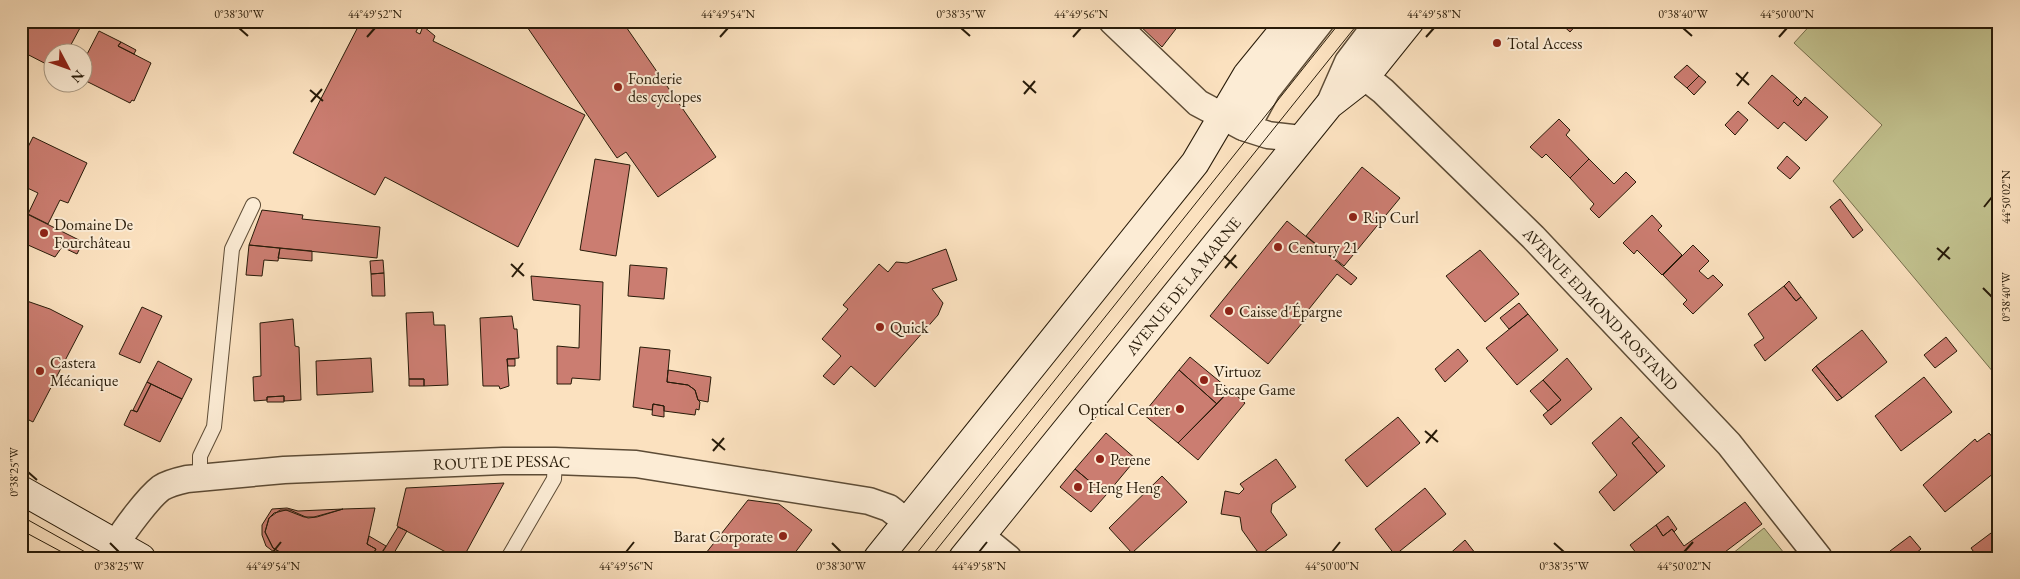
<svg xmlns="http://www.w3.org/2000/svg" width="2020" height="579" viewBox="0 0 2020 579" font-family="'EB Garamond',serif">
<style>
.green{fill:#c2c28f;stroke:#756e4c}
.building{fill:#cb7d71;stroke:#281b09}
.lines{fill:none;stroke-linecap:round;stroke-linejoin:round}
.lane-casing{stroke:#5d4c36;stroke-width:16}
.street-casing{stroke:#5d4c36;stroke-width:29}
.secondary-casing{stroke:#281b09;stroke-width:30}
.lane{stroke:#fcecd5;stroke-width:14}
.street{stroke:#fcecd5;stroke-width:26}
.secondary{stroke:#fcecd5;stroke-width:28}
.tram{stroke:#281b09;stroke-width:1}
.ticks{fill:none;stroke:#281b09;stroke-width:2}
.poi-dot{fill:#8f2418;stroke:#fcecd5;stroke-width:2}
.labels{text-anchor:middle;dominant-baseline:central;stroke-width:4;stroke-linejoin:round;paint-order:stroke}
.poi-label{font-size:16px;fill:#281b09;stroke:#fcecd5;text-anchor:start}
.street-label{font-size:16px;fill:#281b09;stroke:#fcecd5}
.neatline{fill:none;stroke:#281b09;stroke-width:2}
.ticks-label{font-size:12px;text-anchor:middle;fill:#281b09}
</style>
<rect width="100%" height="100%" fill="#fbe1bf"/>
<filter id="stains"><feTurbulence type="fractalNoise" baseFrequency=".004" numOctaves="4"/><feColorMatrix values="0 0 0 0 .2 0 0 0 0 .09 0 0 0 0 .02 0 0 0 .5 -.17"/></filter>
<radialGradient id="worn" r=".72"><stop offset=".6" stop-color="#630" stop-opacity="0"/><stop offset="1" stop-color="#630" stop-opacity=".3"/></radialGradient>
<!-- green -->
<path class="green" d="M1814,21H1999V379L1833,181L1882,125L1794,43Z
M1764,528L1788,558H1727Z"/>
<!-- building -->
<path class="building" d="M21,21H64L80,28L67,52H52V67L21,51Z
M361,21H421L416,32L420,34L423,26L435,36L433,41L585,115L518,247L385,177L375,195L293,153Z
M523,21H622L716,157L658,197L626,152L617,158Z
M1135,21H1182L1162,47Z
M1558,21H1580L1570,32Z
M99,31L121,42L118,46L151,63L134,101L132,100L130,103L82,79V64Z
M121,42L136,50L134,54L118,46Z
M1687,65L1699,76L1687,88L1674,77Z
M1772,75L1797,97L1793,101L1798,106L1805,97L1828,117L1806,141L1784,122L1778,129L1748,103Z
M1699,76L1706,82L1694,95L1687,88Z
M1797,97L1802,102L1798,106L1793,101Z
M1738,111L1748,120L1735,135L1725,125Z
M1559,119L1570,130L1566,135L1589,159L1570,178L1546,154L1542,158L1530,147Z
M33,137L87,163L68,203L60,200L48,224L28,214L38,193L21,185V161Z
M1787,156L1800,168L1790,179L1777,168Z
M595,159L630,165L616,256L580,250Z
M1589,159L1614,184L1626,172L1636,182L1599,218L1590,209L1594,204L1570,178Z
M1362,167L1400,198L1344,266L1306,236Z
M1840,199L1863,230L1853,238L1830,207Z
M262,210L303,215L302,219L380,227L377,258L249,245Z
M21,211L83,242L77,254L62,247L55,257L28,245L21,260Z
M1652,215L1662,226L1658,230L1682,255L1662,275L1637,250L1634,254L1623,243Z
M1287,221L1357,278L1351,285L1337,274L1305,314L1308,316L1268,364L1210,316Z
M249,245L280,248L278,261L264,260L262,276L246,275Z
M1693,245L1709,261L1699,271L1708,279L1713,275L1723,285L1693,314L1683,304L1687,300L1663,275Z
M280,248L312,251V261L278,258Z
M946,249L957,280L932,289L943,303L938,315L875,387L851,366L834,385L823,376L841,356L822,339L848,309L843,305L879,264L888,272L896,262L907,263Z
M1480,250L1519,294L1485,322L1446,276Z
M383,260L384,273L371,274L370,261Z
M630,265L667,268L664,299L628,296Z
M384,273L385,296H372L371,274Z
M531,276L603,282L600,380L572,378L571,384H557V346L579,348L580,305L533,300Z
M1789,281L1801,297L1796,301L1784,286Z
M1784,286L1796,301L1801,297L1817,318L1765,361L1754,345L1764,338L1748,314Z
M21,299L50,309L83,326L33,422L21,416Z
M1519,303L1528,314L1509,329L1500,318Z
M142,307L162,316L140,363L119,354Z
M433,312L434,325H445L448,385L424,386V379H409L406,313Z
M1528,314L1558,350L1517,385L1486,348Z
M512,316L514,329H517L519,358L507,359L509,386L500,389L499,386H483L480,318Z
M293,319L295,346L299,347L301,400L284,401V396L267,397V400L254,401L253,377L261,376L260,323Z
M1862,330L1887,362L1842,398L1816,366Z
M1946,337L1957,351L1935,368L1924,355Z
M640,347L670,350L667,382L688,385L695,390L698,400L700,402L699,410L696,409L695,415L664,411V406L653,404L652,410L633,407Z
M1458,349L1468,361L1445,382L1435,369Z
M1190,357L1230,390L1217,404L1179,370Z
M371,358L373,392L317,395L316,361Z
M1567,358L1592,389L1551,425L1543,415L1561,400L1543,380Z
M507,359H515V366H508Z
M158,361L192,379L182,399L147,382Z
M1816,366L1842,398L1837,401L1812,370Z
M668,370L711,377L708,402L698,400L695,390L688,385L667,382Z
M1179,370L1217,404L1178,443L1143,414Z
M1924,377L1952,412L1901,451L1875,416Z
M409,379H424V386H409Z
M1543,380L1561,400L1548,411L1530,391Z
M147,382L151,384L137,412L133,410Z
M151,384L182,399L160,442L124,425L131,410L137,412Z
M1230,390L1245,403L1198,460L1178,443Z
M284,396V402H267V397Z
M653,404L664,406V417L652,415Z
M1398,417L1420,443L1367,487L1345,460Z
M1621,417L1639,437L1632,443L1657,473L1614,511L1599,492L1617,475L1592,443Z
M1106,433L1136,459L1106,495L1075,469Z
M1989,433L1999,445V469L1945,512L1923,485L1975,439L1977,442Z
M1639,437L1665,466L1657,473L1632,443Z
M1276,459L1296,487L1272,504L1271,512L1287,535L1260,555L1242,530L1240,517L1221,514L1225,491L1239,494L1244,489L1240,484Z
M1075,469L1106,495L1091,512L1060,487Z
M1162,476L1187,502L1132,553L1109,528Z
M504,483L463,558H457L397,526L406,488Z
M1425,488L1446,514L1395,555L1375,529Z
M748,500L779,504L812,530L791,558H702Z
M1745,502L1762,524L1717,558H1640L1630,545L1656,525L1663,536L1672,529L1684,546Z
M287,508L298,511L343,509L314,517H304L286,510L274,513L269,518L265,532L273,548L290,558H282L266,546L262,535V525L272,509Z
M375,508L367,544L376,549L371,557L373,558H290L273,548L265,532L269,518L280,510H290L308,518L317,517L343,509Z
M1668,516L1677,529L1674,532L1672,529L1663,536L1656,525Z
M398,527L407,531L391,558H379Z
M1999,527V558H1978L1971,548Z
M369,536L386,546L378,558L371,557L376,549L367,544Z
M1910,536L1921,549L1910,558H1895L1890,551Z
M1465,540L1479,558H1445Z"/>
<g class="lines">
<!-- lane casing -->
<g class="lane-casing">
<path id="lane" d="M200,478V456L214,427L232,249L253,205
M508,558L554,479L555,461"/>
</g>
<!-- street casing -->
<g class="street-casing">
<g id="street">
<path d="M1112,21L1198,103L1243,127"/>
<path id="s1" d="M1365,77L1383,91L1533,237L1729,444L1819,558"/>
<path d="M1329,105L1348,62L1379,21"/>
<path d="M1301,139L1268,135L1246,128L1267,90L1321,21"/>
<path d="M981,536L1008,558"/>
<path id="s2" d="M116,544C125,529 148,498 161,488C169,483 178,481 187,479L284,470L503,461H555L636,464L869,501L889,508L907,522"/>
</g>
</g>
<!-- secondary casing -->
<g class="secondary-casing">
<g id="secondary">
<path d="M21,490L141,558"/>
<path d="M878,558L1195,163L1247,75L1291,21"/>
<path id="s3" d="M963,558L1329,105L1365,77L1410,21"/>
</g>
</g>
<!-- lane -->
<use href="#lane" class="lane"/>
<!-- street -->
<use href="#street" class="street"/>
<!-- secondary -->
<use href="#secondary" class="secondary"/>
<!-- tram -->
<path class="tram" d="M21,516L96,558
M21,530L73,558
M913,558L1341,21
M930,558L1360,21"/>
</g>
<!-- ticks -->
<path class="ticks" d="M239,28L248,36M961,28L970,36M1683,28L1692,36M367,37L375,28M720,37L728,28M1073,37L1081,28M1426,37L1434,28M1779,37L1787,28M1736,73L1749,85M1023,81L1036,93M1737,86L1748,72M310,90L323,101M1024,94L1035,81M311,102L322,89M1984,207L1992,197M1937,248L1950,259M1224,256L1237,268M1938,260L1949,247M511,264L524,276M1225,268L1236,255M512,277L523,263M1983,288L1992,297M1425,431L1438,442M712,439L725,450M1426,443L1437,430M713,451L724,438M28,472L37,480M110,543L119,552M832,543L841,552M1554,543L1564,552M273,552L281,542M626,552L634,542M979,552L987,542M1332,552L1340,542M1684,552L1693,542"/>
<!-- markers -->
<g class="poi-dot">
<circle cx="1497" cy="43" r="5"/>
<circle cx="618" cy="87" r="5"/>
<circle cx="1353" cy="217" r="5"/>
<circle cx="44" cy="233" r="5"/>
<circle cx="1278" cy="247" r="5"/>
<circle cx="1229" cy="311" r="5"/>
<circle cx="880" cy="327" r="5"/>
<circle cx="40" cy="371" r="5"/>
<circle cx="1204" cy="380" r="5"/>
<circle cx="1180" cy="409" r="5"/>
<circle cx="1100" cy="459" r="5"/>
<circle cx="1078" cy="487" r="5"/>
<circle cx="783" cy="536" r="5"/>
</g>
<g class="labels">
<!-- poi labels -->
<g class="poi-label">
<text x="1507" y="43">Total Access</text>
<text x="628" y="78">Fonderie<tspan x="628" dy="18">des cyclopes</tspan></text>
<text x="1363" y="217">Rip Curl</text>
<text x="54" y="224">Domaine De<tspan x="54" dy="18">Fourchâteau</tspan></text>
<text x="1288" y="247">Century 21</text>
<text x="1239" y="311">Caisse d'Épargne</text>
<text x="890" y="327">Quick</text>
<text x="50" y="362">Castera<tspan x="50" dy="18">Mécanique</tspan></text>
<text x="1214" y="371">Virtuoz<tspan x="1214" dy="18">Escape Game</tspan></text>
<text x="1170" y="409" text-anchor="end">Optical Center</text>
<text x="1110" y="459">Perene</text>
<text x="1088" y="487">Heng Heng</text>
<text x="773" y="536" text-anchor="end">Barat Corporate</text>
</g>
<!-- street labels -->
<g class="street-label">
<text stroke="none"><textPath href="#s3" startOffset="350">AVENUE DE LA MARNE</textPath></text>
<text stroke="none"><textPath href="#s1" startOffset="331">AVENUE EDMOND ROSTAND</textPath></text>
<text stroke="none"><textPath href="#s2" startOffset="415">ROUTE DE PESSAC</textPath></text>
</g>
</g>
<!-- margin -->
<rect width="2020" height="579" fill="none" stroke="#fbe1bf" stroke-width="55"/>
<!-- north arrow -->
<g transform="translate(68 68) rotate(131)"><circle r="24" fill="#fcecd5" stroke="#a79883"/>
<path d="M0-4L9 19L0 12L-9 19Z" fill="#8f2418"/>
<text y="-8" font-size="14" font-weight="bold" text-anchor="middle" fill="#281b09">N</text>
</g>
<rect x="28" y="28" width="1964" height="524" class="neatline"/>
<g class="ticks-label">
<text x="239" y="18">0°38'30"W</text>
<text x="375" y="18">44°49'52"N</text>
<text x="728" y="18">44°49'54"N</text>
<text x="961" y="18">0°38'35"W</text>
<text x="1081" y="18">44°49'56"N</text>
<text x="1434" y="18">44°49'58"N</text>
<text x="1683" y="18">0°38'40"W</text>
<text x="1787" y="18">44°50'00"N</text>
<text transform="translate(2006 197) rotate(-90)" y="4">44°50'02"N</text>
<text transform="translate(2006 297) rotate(-90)" y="4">0°38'40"W</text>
<text transform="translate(14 472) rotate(-90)" y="4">0°38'25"W</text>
<text x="119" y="570">0°38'25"W</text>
<text x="273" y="570">44°49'54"N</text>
<text x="626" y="570">44°49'56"N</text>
<text x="841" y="570">0°38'30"W</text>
<text x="979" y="570">44°49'58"N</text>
<text x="1332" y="570">44°50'00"N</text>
<text x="1564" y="570">0°38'35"W</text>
<text x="1684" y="570">44°50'02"N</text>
</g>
<rect width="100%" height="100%" filter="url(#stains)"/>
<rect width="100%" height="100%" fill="url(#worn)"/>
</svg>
